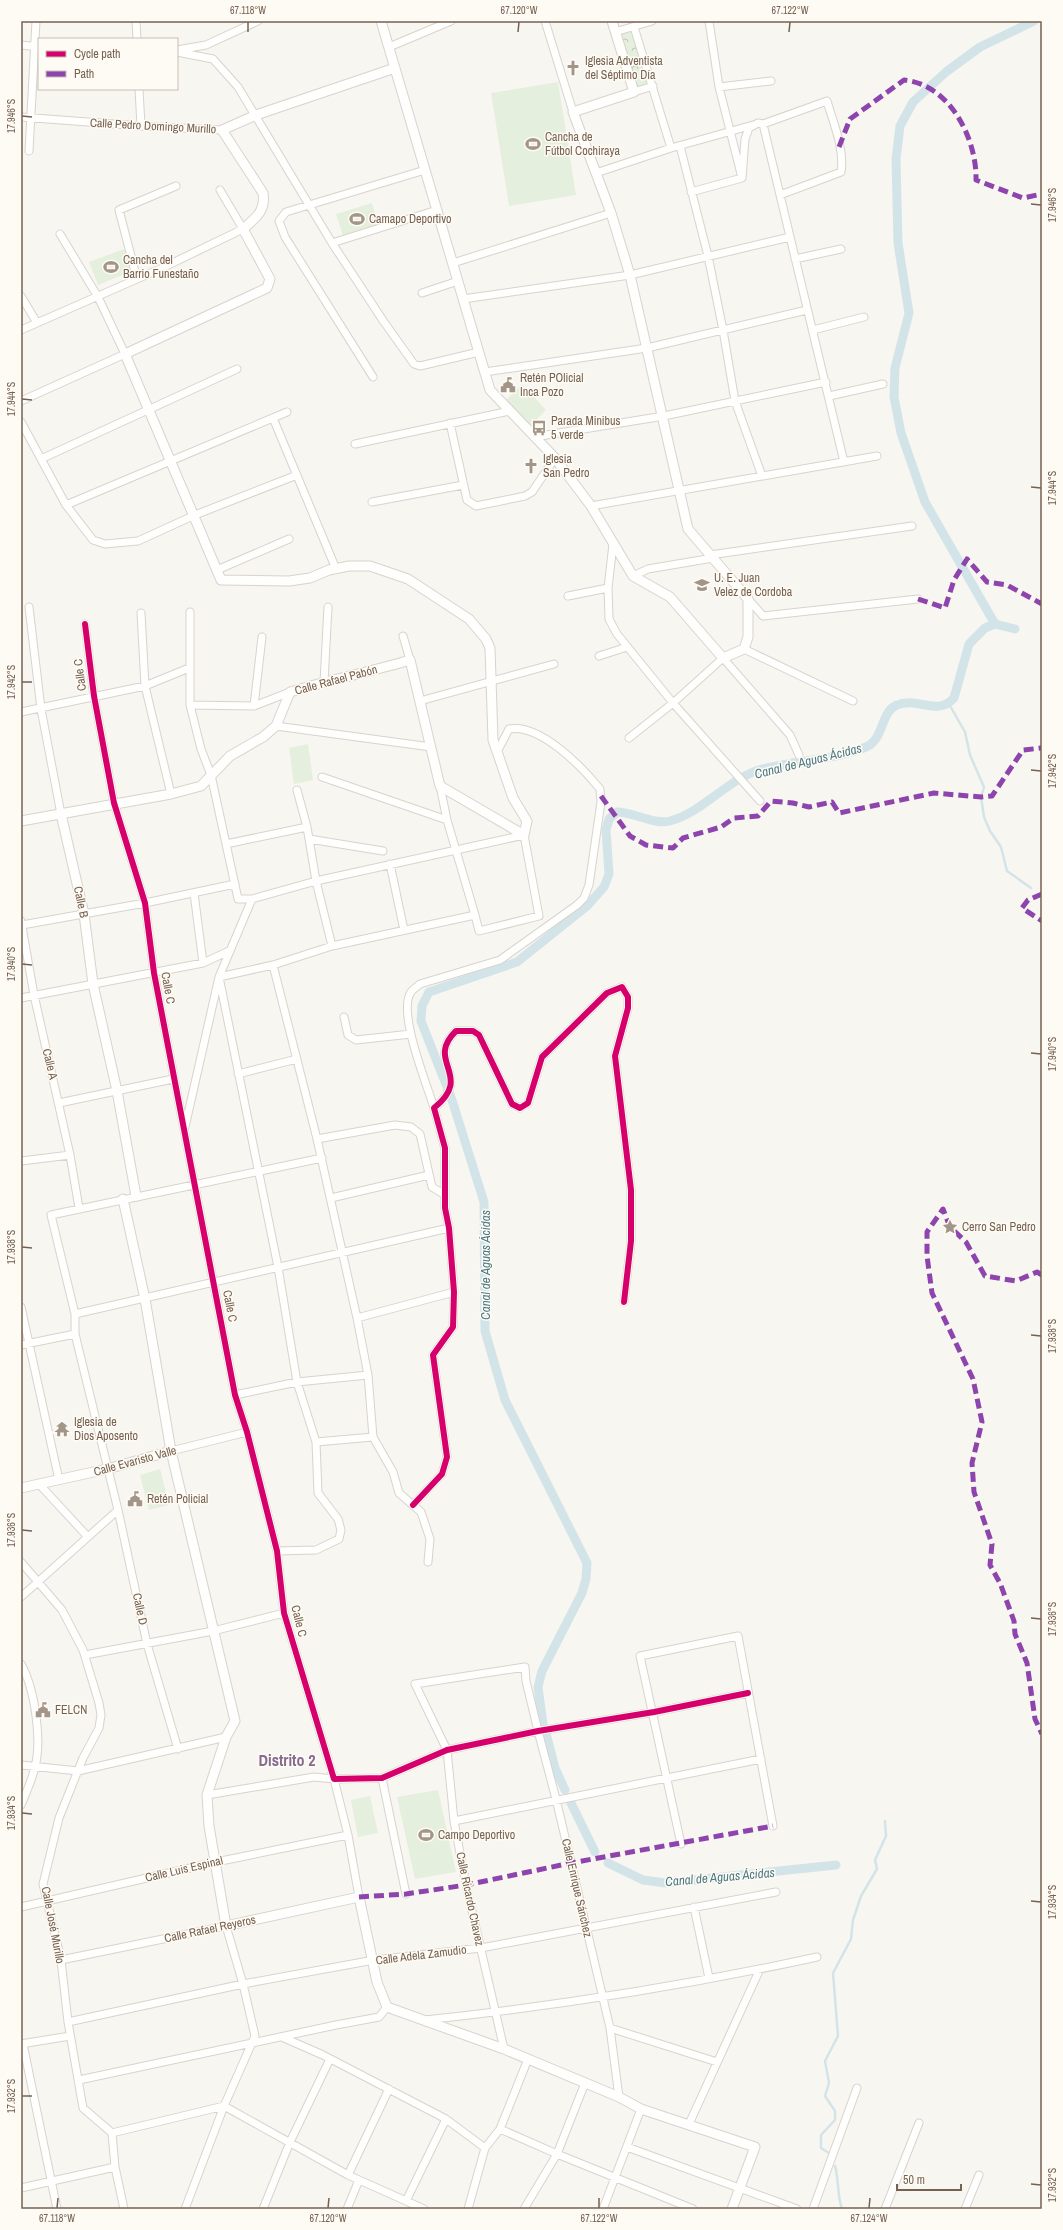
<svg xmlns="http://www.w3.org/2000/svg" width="1063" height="2230" viewBox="0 0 1063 2230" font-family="'Archivo Narrow',sans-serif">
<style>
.park{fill:url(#park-crowns)}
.pitch{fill:#e5efdd}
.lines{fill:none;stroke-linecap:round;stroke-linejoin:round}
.stream{stroke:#d3e4e8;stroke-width:2.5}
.canal{stroke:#d3e4e8;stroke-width:9}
.minor-casing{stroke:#d8d3ce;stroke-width:9}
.tertiary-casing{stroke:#d8d3ce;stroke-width:11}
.minor{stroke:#fefefd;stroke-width:7}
.tertiary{stroke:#fefefd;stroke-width:9}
.quiet{stroke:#8e44ad;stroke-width:5;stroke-dasharray:10 5;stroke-linecap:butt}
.cycleway-casing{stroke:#fefbf4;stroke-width:8}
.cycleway{stroke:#d6006c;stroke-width:6}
.ticks{fill:none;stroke:#766151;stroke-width:1.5}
.labels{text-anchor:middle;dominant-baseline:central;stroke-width:3;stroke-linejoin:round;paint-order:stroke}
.poi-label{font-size:12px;fill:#766151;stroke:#fefbf4;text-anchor:start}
.street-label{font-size:12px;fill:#766151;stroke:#fefbf4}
.water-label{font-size:13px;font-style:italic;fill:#4c7986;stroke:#fefbf4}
.district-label{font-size:16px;font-weight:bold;fill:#866a90;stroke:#fefbf4}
.neatline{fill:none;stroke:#766151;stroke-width:1.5}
.ticks-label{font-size:10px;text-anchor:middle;fill:#766151}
</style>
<defs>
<pattern id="park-crowns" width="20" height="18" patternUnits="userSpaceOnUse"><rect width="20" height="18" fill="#e5efdd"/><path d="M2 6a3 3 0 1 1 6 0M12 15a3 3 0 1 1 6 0" fill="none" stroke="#bec5b6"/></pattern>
</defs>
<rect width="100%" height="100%" fill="#f8f6f1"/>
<!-- park -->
<path class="park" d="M633,31L647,86L637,90L619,35Z"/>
<!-- pitch -->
<path class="pitch" d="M558,82L576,195L509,206L491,93Z
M372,203L378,225L343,236L336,214Z
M124,249L132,271L98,285L89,262Z
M522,384L546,410L530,426L506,400Z
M308,744L313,780L294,784L289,748Z
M160,1469L169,1505L149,1510L140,1475Z
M438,1790L456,1872L415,1879L397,1797Z
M370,1796L378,1833L358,1837L351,1800Z"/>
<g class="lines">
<!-- stream -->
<path class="stream" d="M949,704L965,732L970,755L984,787L981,797L984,817L990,831L1001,847L1007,871L1031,888
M832,2155L821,2148V2135L835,2120V2111L825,2096L829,2083L825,2061L838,2036L833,1973L851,1939L853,1920L861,1896L877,1869L875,1860L886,1836L885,1821
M835,2166C839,2180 837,2195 842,2209"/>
<!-- canal -->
<path class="canal" d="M995,624L1015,629
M543,1724L538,1687L542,1671L582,1593L586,1579L587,1563L505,1400L485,1331L484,1202L451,1097L421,1021L422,1006L429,992L517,962L587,906L604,887L609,874L606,830L609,819L617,812C633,812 654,825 670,821C703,812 727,780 759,770C794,760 832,761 866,747C884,740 880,712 897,705C917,696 937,717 954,698L969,644L985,628L995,624L925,502L901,433L894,397L895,368L909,313L898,243L896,159L900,126L913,102L946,72L980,47L1034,21
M547,1737L555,1768L565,1790
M571,1803L595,1852
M608,1863L643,1880L666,1883L836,1865"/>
<!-- minor casing -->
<g class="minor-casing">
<path id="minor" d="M136,21L137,39
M545,21L573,112
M709,21L719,87L741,174
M634,27L671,148
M615,32L652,21
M21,45L39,47
M389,47L451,21
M177,50L206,45L258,21
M177,52L213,59L238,87L332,243L384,322L414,364L420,366L479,352
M719,87L771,81
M139,89L141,126
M634,92L653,86
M21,117L141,126L222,130
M763,124L827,101C833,122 845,150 841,172L780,195
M680,146L708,256L723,330L735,401L762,476
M29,151L36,21
M596,173L671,148L753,125
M691,192L742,178L745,139L749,128L758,123L763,124L844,462
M332,243L437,210
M795,259L841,249
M453,263L611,213
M137,279L119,210L176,186
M422,293L458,281
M21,296L37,323
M463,299L630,275L790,237
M21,330L162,268L243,229L220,190
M813,330L864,317
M485,372L647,348L807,310
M373,377L285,237L279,221L286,212L425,170
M829,396L883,384
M21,401L125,354L98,297L60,234
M273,418L336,569
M21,422L66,505L93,540L105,544L138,541L195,515L297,475
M450,423L467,500L476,506L525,496L532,492L555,458
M534,437L664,416L826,382
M355,444L510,411
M41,459L237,369
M372,502L463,485
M66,505L287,412
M591,506L877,456
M613,544L608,588L609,619L617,634L673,703L760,801
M710,555L912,526
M217,570L289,539
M633,576L648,569L713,558
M568,596L608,588
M748,599L763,616L918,599
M29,607L41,709L61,814
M190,612V705L254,706L290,692
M141,613L145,686L171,794
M85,624L94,696L114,803L145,903L154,973L235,1395L247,1432L277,1551L284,1613L334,1779L382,1778L447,1750L538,1731L654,1712L748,1693
M403,636L410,660
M744,649L853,701
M599,656L627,647
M324,682L328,607
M420,701L554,664
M190,705L201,749L211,775L238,899H252
M254,706L262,637
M21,712L145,686L189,668
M276,726L431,747
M629,738L673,703L723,658L790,735L799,755
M322,777L447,820
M440,786L447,820L475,915
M297,790L307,827L316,881L332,946
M309,839L383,851
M226,844L307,827
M390,864L404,930
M194,893L203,963
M21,921L34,995L70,1155L79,1208
M22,925L145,903L235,884
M273,965L219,977L278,1267L297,1382L316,1442L318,1493L338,1519L341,1530L339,1539L316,1550L277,1551
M21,998L203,963L229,951
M344,1017L348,1035L356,1040L411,1034
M238,1074L297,1059
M59,1103L173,1079
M434,1108C427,1084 397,1012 411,992C413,989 418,986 420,984L500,960L577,905L584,898L589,885L601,802L600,789C582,767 540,723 509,729L497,752
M185,1127L219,977L252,899L316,881L524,835L539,916L479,931L475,915L332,946L273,965L317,1139L357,1318L368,1375L373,1437L393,1472L399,1493L421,1512L430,1539L428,1562
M317,1139L395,1125L411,1127L420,1134L432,1187L445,1195
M21,1161L70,1155
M331,1198L429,1175
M21,1307L59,1480
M75,1314L449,1228
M357,1318L454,1292
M21,1345L75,1334
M235,1395L297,1382L368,1375
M316,1442L373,1437
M171,1451L247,1432
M39,1484L88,1537
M413,1505L442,1474L447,1457L433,1355L453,1327L454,1292L449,1228L445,1208V1148L434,1108C475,1075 424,1062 456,1031H473L479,1035L512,1104L520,1108L528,1103L542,1057L607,993L622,987L628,997V1008L615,1056L631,1190V1241L624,1302
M21,1562L62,1610L83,1650L99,1703L101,1715L99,1728L83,1758L59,1818L43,1884L61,1960L68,2022L83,2108L112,2133L115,2167L124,2209
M21,1597L118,1510
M85,1655L213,1631L284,1613
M21,1664C35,1689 42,1740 35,1767C32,1780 26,1793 21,1805
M178,1749L147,1644L118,1510L75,1334V1314L51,1215L322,1158
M21,1765L78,1771L226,1737
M382,1778L406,1894
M207,1795L314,1777L334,1779L348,1835L359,1897
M454,1821L761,1759
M681,1844L640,1656L738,1636L773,1826
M21,1907L216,1862L348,1835
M694,1907L709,1978
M61,1960L226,1926L243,1984L255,2036L224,2106L185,2209
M425,2020C555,2006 689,1985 817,1957
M68,2022L243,1984L374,1960L481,1948L776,1892
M610,2028L717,2062
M284,2038L323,2055L446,2119L485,2148
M21,2044L70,2036
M23,2044L57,2209
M504,2049L466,1885L454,1821L447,1750L415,1684L525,1667L526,1681L538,1731L556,1799L610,2028L619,2097
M79,2080L336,2025L379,2017L387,2007
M689,2124L760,1969
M500,2129L557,2154L693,2209
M112,2133L224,2106L348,2175L424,2209
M627,2147L797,2209
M348,2175L389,2089
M21,2188L115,2167
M406,2201L446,2119
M263,2209L290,2142L330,2059
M347,2209L359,2180
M468,2209L485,2148L500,2129L528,2059
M524,2209L557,2154L585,2083
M603,2209L641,2109
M813,2209L857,2088
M885,2209L919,2123
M965,2209L979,2175"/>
</g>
<!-- tertiary casing -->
<g class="tertiary-casing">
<path id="tertiary" d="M381,21L490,390L555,458L591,506L633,576L670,597L723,658L744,649L748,637V599L688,529L630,275L611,213L573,112L634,92L612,21
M61,814L84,914L93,984L117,1091L136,1196
M21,821L171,794L201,786L230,756L263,737L276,726L290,692C329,680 370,672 410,660L440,786L524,835L527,821L513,798L493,740L490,648L486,639L469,619L408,579L370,566H349L329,570L310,578L289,581L221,580L125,354L267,288L270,279L243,229C255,218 266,212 263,193L222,130L256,115L395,68
M123,1199L145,1299L171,1451L235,1721L226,1737L207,1795L209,1826L226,1926L359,1897L377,1982L387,2007L504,2049L619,2097L641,2109L755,2147L732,2209
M21,1488L107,1469L171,1451"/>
</g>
<!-- minor -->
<use href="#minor" class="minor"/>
<!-- tertiary -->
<use href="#tertiary" class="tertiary"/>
<!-- quiet -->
<path class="quiet" d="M839,147L850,119L904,80C949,84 977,138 976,180L1023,198L1042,194
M918,599L945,608L954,580L967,559L987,582L1007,585L1042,604
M601,796L630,836L646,845L673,848L683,838L721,827L734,818L758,816L771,801L793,803L809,807L832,802L839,813L934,793L981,797L992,796L1023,750L1042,748
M1042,894L1028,900L1022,908L1042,921
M1042,1275L1037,1272L1016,1281L985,1276L966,1242L950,1227L943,1209L927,1232V1256L932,1293L973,1379L982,1422L972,1463L974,1492L992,1544L990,1565L1000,1583L1014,1621L1015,1634L1027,1663L1035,1719L1042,1734
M359,1897L406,1894L466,1885L571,1863L773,1826"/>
<!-- cycleway casing -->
<g class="cycleway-casing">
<path id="cycleway" d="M85,624L94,696L114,803L145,903L154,973L235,1395L247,1432L277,1551L284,1613L334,1779L382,1778L447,1750L538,1731L654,1712L748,1693
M413,1505L442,1474L447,1457L433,1355L453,1327L454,1292L449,1228L445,1208V1148L434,1108C475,1075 424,1062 456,1031H473L479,1035L512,1104L520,1108L528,1103L542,1057L607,993L622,987L628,997V1008L615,1056L631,1190V1241L624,1302"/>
</g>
<!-- cycleway -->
<use href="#cycleway" class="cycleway"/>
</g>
<!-- ticks -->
<path class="ticks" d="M248,32V22M518,32L519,22M789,32L790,22M22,116L32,117M1031,204L1041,205M22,399L32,400M1031,487L1041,488M22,682H32M1031,770L1041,771M22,964L32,965M1031,1053L1041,1054M22,1247L32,1248M1031,1335L1041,1336M22,1530L32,1531M1031,1618L1041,1619M22,1813L32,1814M1031,1901L1041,1902M22,2096H32M1031,2184L1041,2185M57,2208L58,2198M328,2208L329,2198M599,2208V2198M869,2208L870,2198"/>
<!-- icons -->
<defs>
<g id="church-bare" transform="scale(1.2)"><path d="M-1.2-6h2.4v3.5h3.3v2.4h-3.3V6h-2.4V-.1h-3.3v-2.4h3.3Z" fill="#a49589" stroke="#fefbf4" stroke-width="2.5" paint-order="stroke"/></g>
<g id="stadium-bare" transform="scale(1.2)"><path d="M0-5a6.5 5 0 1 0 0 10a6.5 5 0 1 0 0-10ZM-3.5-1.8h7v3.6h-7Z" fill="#a49589" stroke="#fefbf4" stroke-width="2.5" paint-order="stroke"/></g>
<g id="civic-bare" transform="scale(1.2)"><path d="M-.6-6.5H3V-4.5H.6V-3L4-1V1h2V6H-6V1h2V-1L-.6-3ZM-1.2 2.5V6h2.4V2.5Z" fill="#a49589" stroke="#fefbf4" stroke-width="2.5" paint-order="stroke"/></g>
<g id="bus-bare" transform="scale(1.2)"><path d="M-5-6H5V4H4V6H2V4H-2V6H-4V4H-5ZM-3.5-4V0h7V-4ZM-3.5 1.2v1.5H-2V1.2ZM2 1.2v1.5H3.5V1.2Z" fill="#a49589" stroke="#fefbf4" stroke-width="2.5" paint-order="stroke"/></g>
<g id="school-bare" transform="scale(1.2)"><path d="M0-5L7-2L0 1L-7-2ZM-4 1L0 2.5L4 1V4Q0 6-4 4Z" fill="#a49589" stroke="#fefbf4" stroke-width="2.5" paint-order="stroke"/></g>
<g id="sight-bare" transform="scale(1.2)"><path d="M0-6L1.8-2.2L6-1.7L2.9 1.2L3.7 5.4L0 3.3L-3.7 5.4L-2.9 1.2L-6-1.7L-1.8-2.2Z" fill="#a49589" stroke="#fefbf4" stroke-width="2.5" paint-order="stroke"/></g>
<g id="temple-bare" transform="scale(1.2)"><path d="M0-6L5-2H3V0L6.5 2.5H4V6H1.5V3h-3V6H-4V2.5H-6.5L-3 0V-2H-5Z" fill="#a49589" stroke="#fefbf4" stroke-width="2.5" paint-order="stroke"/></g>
</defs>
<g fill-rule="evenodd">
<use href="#church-bare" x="573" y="68"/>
<use href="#stadium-bare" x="533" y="144"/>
<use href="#stadium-bare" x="357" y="219"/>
<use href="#stadium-bare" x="111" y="267"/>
<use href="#civic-bare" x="508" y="385"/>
<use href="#bus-bare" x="539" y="428"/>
<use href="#church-bare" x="531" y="466"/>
<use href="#school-bare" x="702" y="585"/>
<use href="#sight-bare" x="950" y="1227"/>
<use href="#temple-bare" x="62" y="1429"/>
<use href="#civic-bare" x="135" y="1499"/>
<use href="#civic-bare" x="43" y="1710"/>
<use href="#stadium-bare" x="426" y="1835"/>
</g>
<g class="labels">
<!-- poi labels -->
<g class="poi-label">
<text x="585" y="61">Iglesia Adventista<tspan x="585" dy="14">del Séptimo Día</tspan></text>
<text x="545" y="137">Cancha de<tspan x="545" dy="14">Fútbol Cochiraya</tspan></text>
<text x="369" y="219">Camapo Deportivo</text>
<text x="123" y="260">Cancha del<tspan x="123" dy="14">Barrio Funestaño</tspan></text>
<text x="520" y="378">Retén POlicial<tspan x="520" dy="14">Inca Pozo</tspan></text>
<text x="551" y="421">Parada Minibus<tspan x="551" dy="14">5 verde</tspan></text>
<text x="543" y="459">Iglesia<tspan x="543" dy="14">San Pedro</tspan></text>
<text x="714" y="578">U. E. Juan<tspan x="714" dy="14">Velez de Cordoba</tspan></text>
<text x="962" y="1227">Cerro San Pedro</text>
<text x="74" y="1422">Iglesia de<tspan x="74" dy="14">Dios Aposento</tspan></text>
<text x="147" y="1499">Retén Policial</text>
<text x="55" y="1710">FELCN</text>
<text x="438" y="1835">Campo Deportivo</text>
</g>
<!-- street labels -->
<g class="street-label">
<text transform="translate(153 126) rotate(3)">Calle Pedro Domingo Murillo</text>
<text transform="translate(80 675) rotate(-97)">Calle C</text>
<text transform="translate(336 680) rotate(-15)">Calle Rafael Pabón</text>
<text transform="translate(81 902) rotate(78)">Calle B</text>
<text transform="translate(168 988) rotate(80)">Calle C</text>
<text transform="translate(50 1064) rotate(77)">Calle A</text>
<text transform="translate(230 1306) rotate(79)">Calle C</text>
<text transform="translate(135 1461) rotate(-15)">Calle Evaristo Valle</text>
<text transform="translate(140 1609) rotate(78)">Calle D</text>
<text transform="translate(299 1621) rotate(76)">Calle C</text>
<text transform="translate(184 1869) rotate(-13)">Calle Luis Espinal</text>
<text transform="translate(577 1888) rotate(77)">Calle Enrique Sánchez</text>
<text transform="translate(470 1899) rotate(78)">Calle Ricardo Chavez</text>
<text transform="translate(53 1925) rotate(79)">Calle José Murillo</text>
<text transform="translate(210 1929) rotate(-12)">Calle Rafael Reyeros</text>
<text transform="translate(421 1955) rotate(-7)">Calle Adela Zamudio</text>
</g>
<!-- water labels -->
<g class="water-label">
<text transform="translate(808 761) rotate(-14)">Canal de Aguas Ácidas</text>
<text transform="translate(485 1265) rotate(-90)">Canal de Aguas Ácidas</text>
<text transform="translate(720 1877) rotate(-5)">Canal de Aguas Ácidas</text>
</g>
<!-- district labels -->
<g class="district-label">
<text x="287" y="1760">Distrito 2</text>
</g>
</g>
<!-- border -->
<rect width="1063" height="2230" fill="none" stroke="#fefbf4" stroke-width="44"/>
<!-- legend -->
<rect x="38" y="38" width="140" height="52" fill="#fefbf4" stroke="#c8bdb3"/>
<rect x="46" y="51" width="20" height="6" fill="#d6006c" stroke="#c8bdb3"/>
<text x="74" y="58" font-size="12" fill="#766151">Cycle path</text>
<rect x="46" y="71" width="20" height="6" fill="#8e44ad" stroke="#c8bdb3"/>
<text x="74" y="78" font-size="12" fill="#766151">Path</text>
<!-- scale -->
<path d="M897 2184v6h64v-6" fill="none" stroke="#766151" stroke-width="2"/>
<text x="903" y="2184" font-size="12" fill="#766151" stroke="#fefbf4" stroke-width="3" paint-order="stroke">50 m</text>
<rect x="22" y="22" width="1019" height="2186" class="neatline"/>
<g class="ticks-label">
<text x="248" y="14">67.118°W</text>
<text x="519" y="14">67.120°W</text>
<text x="790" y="14">67.122°W</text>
<text transform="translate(11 116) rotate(-90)" y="4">17.946°S</text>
<text transform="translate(1052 205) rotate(-90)" y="4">17.946°S</text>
<text transform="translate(11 399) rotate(-90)" y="4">17.944°S</text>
<text transform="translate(1052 488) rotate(-90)" y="4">17.944°S</text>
<text transform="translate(11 682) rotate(-90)" y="4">17.942°S</text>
<text transform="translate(1052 771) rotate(-90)" y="4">17.942°S</text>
<text transform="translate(11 964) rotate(-90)" y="4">17.940°S</text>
<text transform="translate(1052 1054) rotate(-90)" y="4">17.940°S</text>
<text transform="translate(11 1247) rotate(-90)" y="4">17.938°S</text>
<text transform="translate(1052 1336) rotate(-90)" y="4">17.938°S</text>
<text transform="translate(11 1530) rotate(-90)" y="4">17.936°S</text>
<text transform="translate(1052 1619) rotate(-90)" y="4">17.936°S</text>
<text transform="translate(11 1813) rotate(-90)" y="4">17.934°S</text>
<text transform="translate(1052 1902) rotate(-90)" y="4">17.934°S</text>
<text transform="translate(11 2096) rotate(-90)" y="4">17.932°S</text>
<text transform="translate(1052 2185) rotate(-90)" y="4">17.932°S</text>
<text x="57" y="2222">67.118°W</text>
<text x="328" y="2222">67.120°W</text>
<text x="599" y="2222">67.122°W</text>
<text x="869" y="2222">67.124°W</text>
</g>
</svg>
